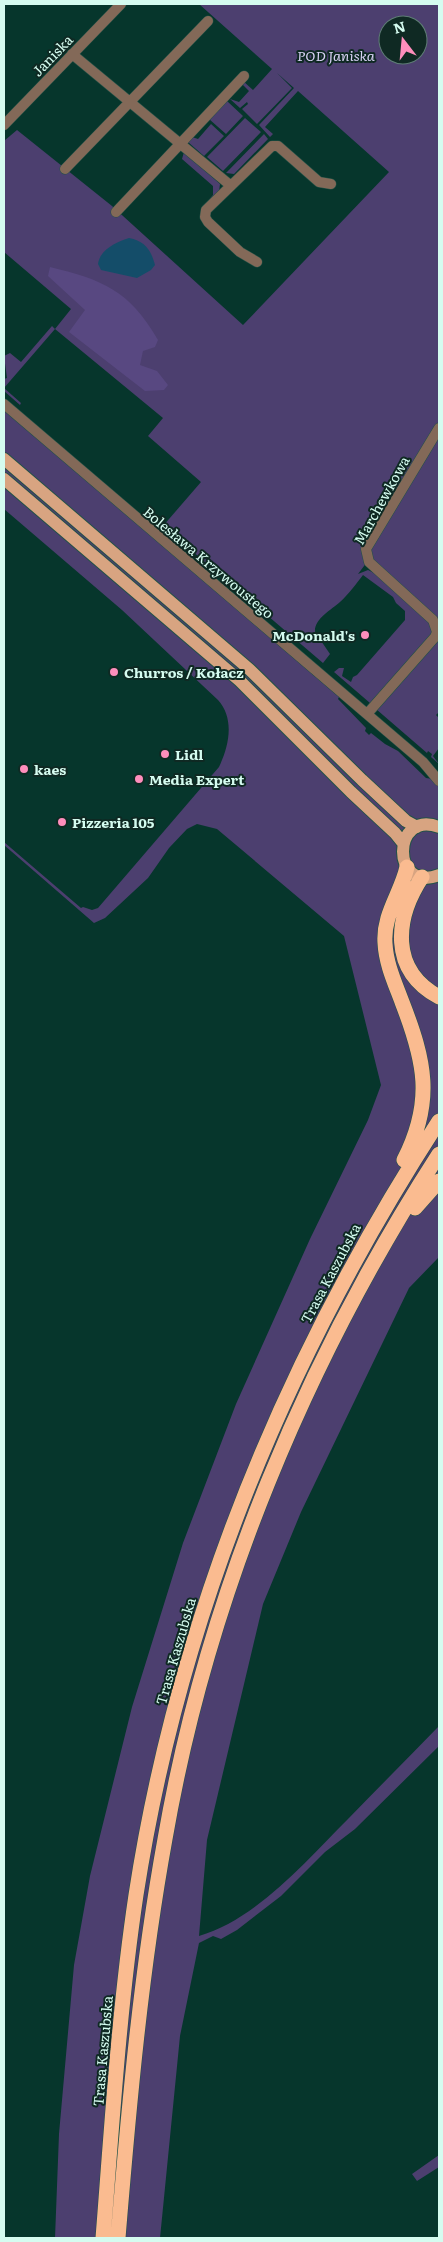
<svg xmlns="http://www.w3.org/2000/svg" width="443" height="2242" viewBox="0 0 443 2242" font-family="Literata,serif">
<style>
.green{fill:#4c3f6f;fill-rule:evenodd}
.forest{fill:#584881}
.water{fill:#144d69}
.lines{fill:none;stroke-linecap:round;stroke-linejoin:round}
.minor-casing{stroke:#235247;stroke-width:11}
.primary-casing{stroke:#235247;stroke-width:14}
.motorway-casing{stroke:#235247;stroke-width:16}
.minor{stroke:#836958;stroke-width:10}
.primary{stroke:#d8a481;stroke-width:12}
.motorway{stroke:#fabb90;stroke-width:15}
.poi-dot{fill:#fe8ebc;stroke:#0f2923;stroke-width:2}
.labels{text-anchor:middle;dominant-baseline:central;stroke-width:4;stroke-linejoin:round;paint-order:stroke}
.street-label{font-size:14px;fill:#d5fcf0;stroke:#0f2923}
.park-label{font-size:14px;font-style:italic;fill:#d9d2f5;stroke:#0f2923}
.poi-label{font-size:14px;font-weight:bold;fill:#d5fcf0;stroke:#0f2923;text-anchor:start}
</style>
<rect width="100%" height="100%" fill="#06362c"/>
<!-- green -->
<path class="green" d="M199,4H439V421L365,544L367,562L358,574L368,570L376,574L432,625L435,630L370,703L334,672L339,668H344L342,676L351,682L353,677L357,675L405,620V611L396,603L393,597L363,575C356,584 348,595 340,602C331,610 314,619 315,632L330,654L323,663L163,526L201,482L148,436L163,418L55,329L4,388L21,403L20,405L4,391V379L7,378L4,356L10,353L21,362L52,326L55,329L71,309L4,252V141L17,130L112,206L243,325L389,172L298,91L265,127L273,134L270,137L259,125L294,88L277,73L292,88L257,124L242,109L248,104L247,102L240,108L230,99L239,102L249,91L242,84L243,81L253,90L272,69ZM388,25H418V55H388Z
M227,101L243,116L226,134L209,119Z
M245,118L261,132L223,171L207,157Z
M211,124L224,136L204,156L188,142L192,137L198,139Z
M264,134L268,139L234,174L226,173Z
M184,152L220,184L219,192L200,211L213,195V186L182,159Z
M4,410L339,697L338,699L366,728L365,731L369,735L371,733L385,744L398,751L426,778L439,780V1257L409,1288L301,1512L263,1604L207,1840L199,1936C256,1920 307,1860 348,1819C378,1788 409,1757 439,1726V1746L355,1829L325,1852L281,1896L237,1930L221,1939L213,1936L199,1943L180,2036L160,2238H55L59,2134L74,1965L90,1876L132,1707L183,1543L236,1404L310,1239L368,1120L381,1085L344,936L217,829L197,824L187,829L169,848L148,878L105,918L94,923L4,845V842L81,908L83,907L92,910L98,908L219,767C229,746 235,719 218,700L122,610L4,509V486L355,788L243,677L4,472V466L346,757L252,665L4,452Z
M439,435V620L370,559V550Z
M439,637V712L436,715L439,718V748L433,756L439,764L431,757L432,754L428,751L427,753L376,709Z
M439,2155V2167L417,2181L412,2174Z"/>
<!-- forest -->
<path class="forest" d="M50,267C103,280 129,290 158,340L155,347L143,351L140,365L157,371L168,385L164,390L145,391L69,332L85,310L48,276Z"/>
<!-- water -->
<path class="water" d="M129,238C145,241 151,250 155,265L151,270L137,278L101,270L98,264C100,249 117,242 129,238Z"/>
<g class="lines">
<!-- minor casing -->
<g class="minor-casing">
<path id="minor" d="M72,54L230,185
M4,125L121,4
M65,169L208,21
M116,212L244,76
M257,262L240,252L208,222L205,217L206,210L272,146H278L319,182L331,184
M4,404L423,762L439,781
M367,714L435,637L437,632L433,620L369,562L366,549L439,428"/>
</g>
<!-- primary casing -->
<g class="primary-casing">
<path id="primary" d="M4,459L249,669L362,780L406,821L417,827
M4,479L240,681L351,792L395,833L403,843
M439,827C391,809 391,894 439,875"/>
</g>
<!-- motorway casing -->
<g class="motorway-casing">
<path id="motorway" d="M422,877C395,918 389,970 439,997
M404,1160C434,1101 425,1061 402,1002C395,983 386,964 385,943C383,914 401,894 407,867
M415,1208L439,1181
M103,2238C112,2124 119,2009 136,1895C179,1616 286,1357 439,1121
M118,2238C129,2104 141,1971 165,1839C207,1596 306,1360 439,1154"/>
</g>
<!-- minor -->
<use href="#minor" class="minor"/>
<!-- primary -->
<use href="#primary" class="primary"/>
<!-- motorway -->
<use href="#motorway" class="motorway"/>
</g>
<!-- markers -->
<g class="poi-dot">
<circle cx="365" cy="635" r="5"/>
<circle cx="114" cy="672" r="5"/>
<circle cx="165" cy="754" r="5"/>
<circle cx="24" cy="769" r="5"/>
<circle cx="139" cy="779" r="5"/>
<circle cx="62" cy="822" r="5"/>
</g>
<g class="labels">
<!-- street labels -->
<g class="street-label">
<text transform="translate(52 55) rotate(-46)">Janiska</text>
<text transform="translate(381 500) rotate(-61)">Marchewkowa</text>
<text transform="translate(209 562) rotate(40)">Bolesława Krzywoustego</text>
<text transform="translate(330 1273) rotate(-62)">Trasa Kaszubska</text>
<text transform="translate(175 1651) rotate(-74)">Trasa Kaszubska</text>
<text transform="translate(102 2051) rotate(-85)">Trasa Kaszubska</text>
</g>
<!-- park labels -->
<g class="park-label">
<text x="336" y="55">POD Janiska</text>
</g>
<!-- poi labels -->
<g class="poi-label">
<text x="355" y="635" text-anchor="end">McDonald's</text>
<text x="124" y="672">Churros / Kołacz</text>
<text x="175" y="754">Lidl</text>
<text x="34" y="769">kaes</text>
<text x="149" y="779">Media Expert</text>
<text x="72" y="822">Pizzeria 105</text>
</g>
</g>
<!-- border -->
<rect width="443" height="2242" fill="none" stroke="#d5fcf0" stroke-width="10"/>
<!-- north arrow -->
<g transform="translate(403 40) rotate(344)"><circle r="24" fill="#0f2923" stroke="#5e7d75"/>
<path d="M0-4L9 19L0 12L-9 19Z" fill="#fe8ebc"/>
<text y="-8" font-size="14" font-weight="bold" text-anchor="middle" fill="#d5fcf0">N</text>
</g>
</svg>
